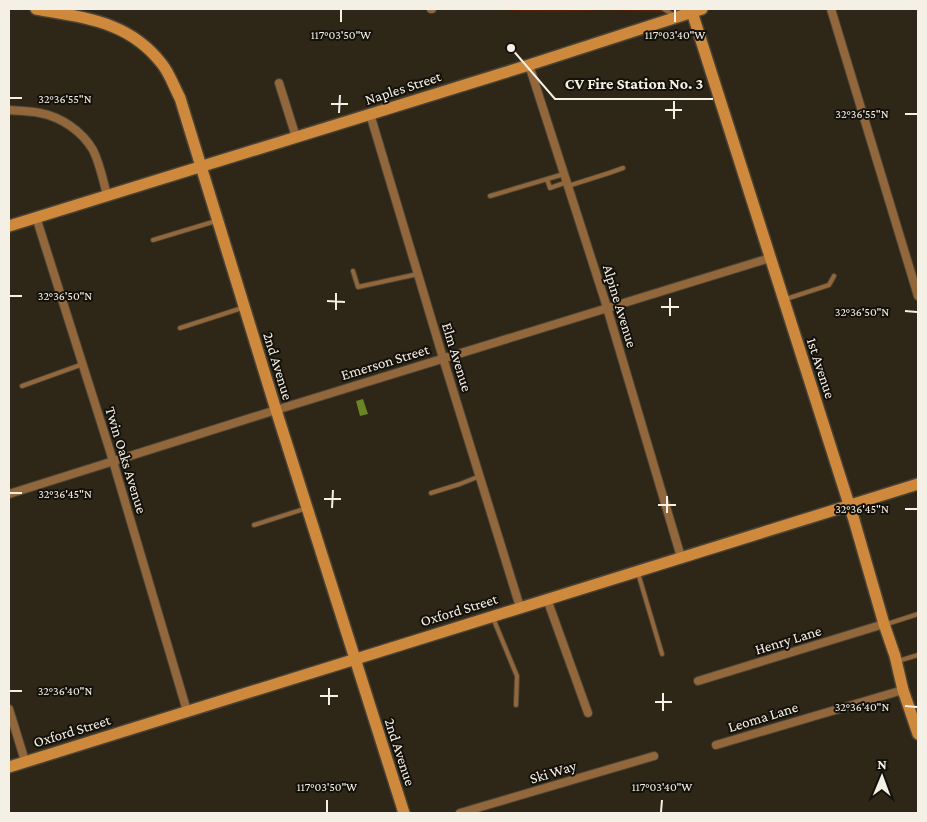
<svg xmlns="http://www.w3.org/2000/svg" width="927" height="822" viewBox="0 0 927 822" font-family="'Crimson Pro',serif">
<style>
.green{fill:#572101}
.water{fill:#6a8426}
.lines{fill:none;stroke-linecap:round;stroke-linejoin:round}
.lane-casing{stroke:#4a4335;stroke-width:6}
.street-casing{stroke:#4a4335;stroke-width:10}
.secondary-casing{stroke:#4a4335;stroke-width:14}
.lane{stroke:#92673b;stroke-width:4}
.street{stroke:#92673b;stroke-width:8}
.secondary{stroke:#cf893d;stroke-width:11}
.ticks{fill:none;stroke:#f5f0e6;stroke-width:2}
.labels{text-anchor:middle;dominant-baseline:central;stroke-width:4;stroke-linejoin:round;paint-order:stroke}
.street-label{font-size:15px;fill:#f5f0e6;stroke:#14110a}
.ticks-label{font-size:12px;text-anchor:middle;fill:#f5f0e6;stroke:#14110a;stroke-width:4;stroke-linejoin:round;paint-order:stroke}
.leader{fill:none;stroke:#f5f0e6;stroke-width:2}
.callout-dot{fill:#f5f0e6;stroke:#14110a;stroke-width:2}
.callout-label{font-size:16px;text-anchor:middle;font-weight:bold;fill:#f5f0e6;stroke:#14110a;stroke-width:4;stroke-linejoin:round;paint-order:stroke}
</style>
<rect width="100%" height="100%" fill="#2e2718"/>
<!-- green -->
<path class="green" d="M481,9H708L693,14L607,10L555,12L518,11Z"/>
<!-- water -->
<path class="water" d="M363,399L368,414L360,416L356,401Z"/>
<g class="lines">
<!-- lane casing -->
<g class="lane-casing">
<path id="lane" d="M664,9L673,15
M547,179L550,188L567,182
M568,186L609,173L623,168
M490,196L564,174
M153,240L216,221
M353,271L358,287L418,274
M786,299L829,285L834,276
M180,328L242,308
M22,386L83,364
M431,493L460,484L480,476
M254,525L307,508
M638,573L662,654
M493,618L517,676L516,705
M887,624L918,614
M898,661L918,655"/>
</g>
<!-- street casing -->
<g class="street-casing">
<path id="street" d="M431,9H432
M831,9L918,296
M529,65L605,301L681,557
M279,83L296,137
M9,110C19,111 30,111 40,113C61,117 82,131 93,150C100,164 103,180 107,195
M370,114L443,358L520,607
M36,217L110,451L187,711
M9,494L276,410L770,258
M547,599L588,713
M698,681L884,624
M9,709L25,761
M716,745L903,690
M460,813L654,756"/>
</g>
<!-- secondary casing -->
<g class="secondary-casing">
<path id="secondary" d="M36,9C85,18 129,21 162,64C170,74 174,87 180,98L276,410L404,813
M692,12L854,520L884,624L895,656L903,690L918,734
M9,226L529,65L702,9
M9,767L918,484"/>
</g>
<!-- lane -->
<use href="#lane" class="lane"/>
<!-- street -->
<use href="#street" class="street"/>
<!-- secondary -->
<use href="#secondary" class="secondary"/>
</g>
<!-- ticks -->
<path class="ticks" d="M341,22V10M675,22V10M10,98H22M331,104H348M665,110H682M339,113L340,95M905,114H917M674,119V101M10,296H22M327,301L345,302M661,307H679M336,310V293M905,311L917,312M670,316V298M10,493H22M324,499H341M658,505H676M332,508L333,490M905,509H917M667,513V496M10,691H22M320,696H338M655,702H672M329,705V688M905,706L917,707M663,711V693M327,812V800M661,812L662,800"/>
<g class="labels">
<!-- street labels -->
<g class="street-label">
<text transform="translate(403 88) rotate(-18)">Naples Street</text>
<text transform="translate(620 306) rotate(73)">Alpine Avenue</text>
<text transform="translate(457 357) rotate(73)">Elm Avenue</text>
<text transform="translate(385 362) rotate(-17)">Emerson Street</text>
<text transform="translate(278 366) rotate(73)">2nd Avenue</text>
<text transform="translate(821 368) rotate(72)">1st Avenue</text>
<text transform="translate(126 460) rotate(73)">Twin Oaks Avenue</text>
<text transform="translate(459 610) rotate(-17)">Oxford Street</text>
<text transform="translate(788 640) rotate(-17)">Henry Lane</text>
<text transform="translate(763 717) rotate(-17)">Leoma Lane</text>
<text transform="translate(72 731) rotate(-17)">Oxford Street</text>
<text transform="translate(400 752) rotate(72)">2nd Avenue</text>
<text transform="translate(553 772) rotate(-17)">Ski Way</text>
</g>
</g>
<g class="ticks-label">
<text x="341" y="39">117°03'50"W</text>
<text x="675" y="39">117°03'40"W</text>
<text x="65" y="103">32°36'55"N</text>
<text x="862" y="118">32°36'55"N</text>
<text x="65" y="300">32°36'50"N</text>
<text x="862" y="316">32°36'50"N</text>
<text x="65" y="498">32°36'45"N</text>
<text x="862" y="513">32°36'45"N</text>
<text x="65" y="695">32°36'40"N</text>
<text x="862" y="711">32°36'40"N</text>
<text x="327" y="791">117°03'50"W</text>
<text x="662" y="791">117°03'40"W</text>
</g>
<!-- callouts -->
<path class="leader" d="M511 48L555 99H713"/>
<circle class="callout-dot" cx="511" cy="48" r="5"/>
<g class="callout-label">
<text x="634" y="89">CV Fire Station No. 3</text>
</g>
<!-- border -->
<rect width="927" height="822" fill="none" stroke="#f5f0e6" stroke-width="20"/>
<!-- north arrow -->
<g transform="translate(882 777) rotate(1)" stroke="#14110a" stroke-width="4" paint-order="stroke">
<path d="M0-4L9 19L0 12L-9 19Z" fill="#f5f0e6"/>
<text y="-8" font-size="14" font-weight="bold" text-anchor="middle" fill="#f5f0e6">N</text>
</g>
</svg>
